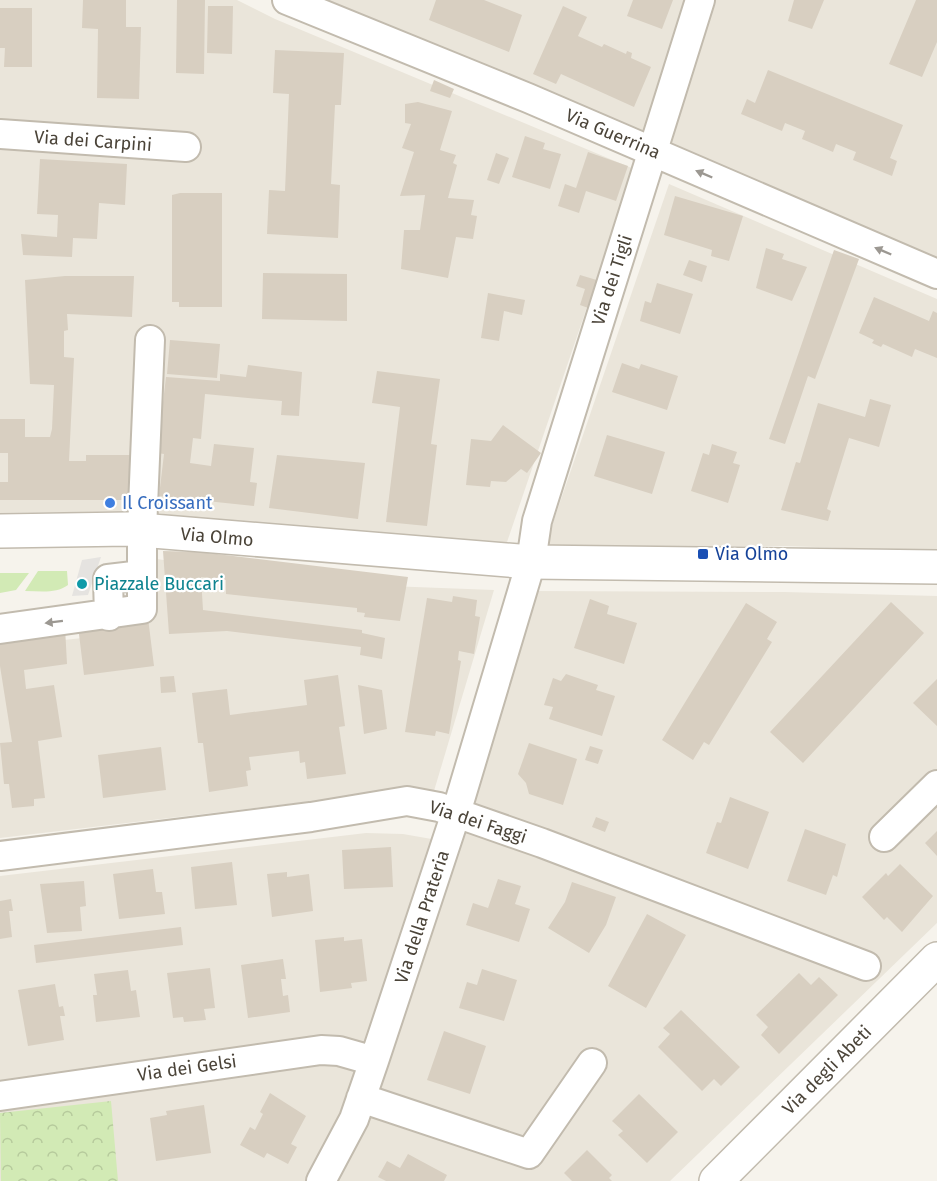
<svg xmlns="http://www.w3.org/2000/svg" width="937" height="1181" viewBox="0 0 937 1181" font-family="'Fira Sans',sans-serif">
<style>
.residential{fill:#eae5da}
.grass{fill:#d2eab5}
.park{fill:url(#park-crowns)}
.parking{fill:#e5e3e0}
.building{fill:#d8cfc1}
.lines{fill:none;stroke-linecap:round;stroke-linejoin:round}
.minor-casing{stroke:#c2bbae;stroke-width:32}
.tertiary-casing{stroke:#c2bbae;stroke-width:36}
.minor{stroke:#fff;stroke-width:28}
.tertiary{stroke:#fff;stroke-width:33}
.oneway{fill:#9c9892}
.shop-dot{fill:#3f7fe0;stroke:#fff;stroke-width:2}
.transit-dot{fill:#1a4fb4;stroke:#fff;stroke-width:2}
.culture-dot{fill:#0f9aa8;stroke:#fff;stroke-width:2}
.labels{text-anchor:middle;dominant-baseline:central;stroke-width:4.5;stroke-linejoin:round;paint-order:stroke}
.street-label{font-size:18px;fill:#4b4439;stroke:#fff}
.shop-label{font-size:18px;fill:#366cbe;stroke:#fff;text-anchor:start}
.transit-label{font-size:18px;fill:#164399;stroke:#fff;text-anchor:start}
.culture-label{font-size:18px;fill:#0d838f;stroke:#fff;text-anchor:start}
</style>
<defs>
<pattern id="park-crowns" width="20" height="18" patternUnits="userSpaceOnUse" patternTransform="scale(1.5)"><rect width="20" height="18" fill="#d2eab5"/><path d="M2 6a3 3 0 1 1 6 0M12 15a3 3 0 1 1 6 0" fill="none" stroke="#b6ca9c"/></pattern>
</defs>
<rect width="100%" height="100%" fill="#f6f3ec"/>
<!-- residential -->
<path class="residential" d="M0,0H237L275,19L634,169L506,545L247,527L145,511L0,513Z
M328,0H937V260L913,248Z
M669,184L937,299V551L786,546H545Z
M157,559L241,572L362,585L494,590L431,801L364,795L0,838V647L119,634L148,609Z
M533,591L785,592L937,596V923L670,1181H0V876L366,833L403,834L443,841Z"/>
<!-- grass -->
<path class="grass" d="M38,571H67L68,585C56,594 40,591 25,591Z
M0,573H29L16,590L0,593Z"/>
<!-- park -->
<path class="park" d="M111,1101L118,1181H1L0,1113Z"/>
<!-- parking -->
<path class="parking" d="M101,557L88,595L72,596L82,560Z"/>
<!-- building -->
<path class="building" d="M83,0H126V27H141L139,99L97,98L98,29L82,28Z
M177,0H205L204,74L176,73Z
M436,0H484L522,15L509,52L429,20Z
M633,0H673L662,29L627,16Z
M794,0H824L812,29L788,21Z
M916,0H937V42L922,77L889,64Z
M208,6H233L232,54L207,53Z
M563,6L587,17L578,36L602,47L604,44L626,54L627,51L632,53L631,58L651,67L634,107L561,74L556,84L533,74Z
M0,8H32V67H4L5,48H0Z
M275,50L344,53L341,105H335L331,184L340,185L338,238L267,234L269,190L285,191L289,94L273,93Z
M768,70L903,125L890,158L897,161L892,176L853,160L856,152L836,144L833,152L802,139L805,131L785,123L782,131L741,114L747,99L755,103Z
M434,80L454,89L450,98L430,91Z
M418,102L452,111L440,150L456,155L453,163L457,165L448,198L474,200L471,215L477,216L473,239L456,237L448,278L401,269L404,230H420L425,195L400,196L414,152L402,148L411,124L405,123V104Z
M525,136L545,143L543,149L561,154L550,189L512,177Z
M588,152L628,166L616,201L586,191L579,213L558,206L565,184L576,188Z
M496,153L509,158L499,184L487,180Z
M40,159L127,164L125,205L99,203L97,239L73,238L72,257L23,255L21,234L57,237L58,215L37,214Z
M180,193H222V307H179V302H172V195Z
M675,196L743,216L729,261L711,256L712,250L664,235Z
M766,248L784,254L782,259L807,267L792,301L756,288Z
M834,250L859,259L815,379L808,376L785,444L769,439Z
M689,260L707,266L702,282L683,275Z
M263,273L347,274V321L262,319Z
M580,275L600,281L591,309L580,305L585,289L576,286Z
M65,276H134L132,317L67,314L68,330L64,331V357L74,358L69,461H86V455H135L138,500H0V482H8V453H0V419H25V437H50L52,429L54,385L30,384L25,280Z
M657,283L693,294L680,334L640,321L645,301L651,303Z
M488,293L525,300L522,315L504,311L499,341L481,338Z
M874,297L929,321L933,311L937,313V358L915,349L912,357L883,344L881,347L872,343L874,340L859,333Z
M170,340L220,344L217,378L167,374Z
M622,363L639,369L641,364L678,376L667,410L612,392Z
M248,365L302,372L299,416L281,415L282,401L205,394L201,439L193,438L190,463L211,466L214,444L254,448L250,482L257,483L254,506L159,496L164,454L157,453L166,377L220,381V374L246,377Z
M377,371L440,379L431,444L437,445L427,526L386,522L400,407L372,403Z
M870,399L891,405L879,447L849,438L827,509L831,511L828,521L781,510L796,462L800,463L818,403L865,417Z
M503,425L541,453L527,473L521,469L506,482L491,481L490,487L466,485L471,439L491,441Z
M607,435L665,452L652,494L594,476Z
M712,444L737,452L733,463L740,465L728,503L691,491L703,453L709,455Z
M277,455L365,463L358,519L269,508Z
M163,551L200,552L408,577L400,621L364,617L365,613L357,612V608L226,594V580L201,577L203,610L362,630V633L385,638L382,659L360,655L361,647L227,631L169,634Z
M453,596L477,600L475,616L480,617L474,654L459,651L458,660L461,661L449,734L436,731L435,736L405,732L427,598L452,602Z
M590,599L609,606L607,614L637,623L624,664L574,648Z
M891,602L924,633L803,763L770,732Z
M746,603L777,622L767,639L772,642L709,745L704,742L693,760L662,740Z
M148,618L154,666L84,675L78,626Z
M65,627L67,664L24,670L26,689L54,685L62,737L38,741L45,798L34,799V806L12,808L9,784H4L0,743L12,742L0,666V635Z
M566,674L598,685L596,690L615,696L602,736L549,719L553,707L544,705L553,678L561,681Z
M338,675L345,726L339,727L346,774L307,779L305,762L300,763L299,751L249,757L251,770L246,771L248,786L209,792L203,743H198L192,693L227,689L230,715L307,705L304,680Z
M174,676L176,692L161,693L160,677Z
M937,679V726L913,703Z
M358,685L382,690L387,729L364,734Z
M529,743L577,759L563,805L529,794L526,783L518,774Z
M590,746L603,750L598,764L585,760Z
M161,747L166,790L103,798L98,755Z
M730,797L769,812L748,869L706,853L717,822L721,823Z
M596,817L609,822L605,832L592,827Z
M805,829L846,844L837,877L833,875L826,895L787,881Z
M937,831V856L925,843Z
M391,847L393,887L344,889L342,850Z
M232,862L237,905L195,909L191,867Z
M900,864L933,896L902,932L887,917L884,920L862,897L886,873L888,876Z
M153,869L156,892H162L165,914L119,919L113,874Z
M287,872V877L309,874L313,911L272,917L267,874Z
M498,879L521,886L515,904L530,909L519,942L466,925L473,903L488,908Z
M84,881L86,906L80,907L82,931L47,933L40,884Z
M572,882L616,897L606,925L589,953L548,928L565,902Z
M11,899L13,911H9L12,937L0,939V901Z
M647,914L686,935L646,1008L608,986Z
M181,927L183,945L36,963L34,945Z
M344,937V941L362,939L367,981L351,983L352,988L320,992L315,940Z
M283,959L286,979H281L283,996L288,995L290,1012L248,1018L241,965Z
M210,968L215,1008L204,1009L206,1020L184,1022L183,1017L173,1018L167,973Z
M482,969L517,980L504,1021L459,1008L467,982L477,985Z
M128,970L131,991L136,990L140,1017L96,1022L93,995H97L94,974Z
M799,973L811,985L819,977L838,995L779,1054L761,1035L768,1027L756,1015Z
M55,984L59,1007L63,1006L65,1016H60L64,1040L28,1046L18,990Z
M681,1010L740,1067L721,1086L714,1079L702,1091L658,1047L670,1034L663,1028Z
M444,1031L486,1046L470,1094L427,1080Z
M270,1093L306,1116L291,1144L297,1147L288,1164L267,1153L264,1158L240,1145L250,1127L255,1130L263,1114L260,1112Z
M639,1094L678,1132L647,1163L618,1135L623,1131L612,1121Z
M204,1105L211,1153L156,1161L150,1118L167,1115L166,1111Z
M587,1150L612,1175L609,1178L612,1181H572L564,1173Z
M408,1154L447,1175L444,1181H386L378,1177L387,1161L400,1168Z"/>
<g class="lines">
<!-- minor casing -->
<g class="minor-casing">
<path id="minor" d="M287,0L528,98L937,274
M0,134L186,147
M109,616L108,579L142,575
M0,629L142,609V530L150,340
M884,837L937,785
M0,856L311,817L407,801L439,807L542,843L866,966
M0,1096L321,1050L339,1051L374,1061
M361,1098L529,1154L592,1063
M321,1181L354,1119L374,1061L456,813L531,562L537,521L700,0"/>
</g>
<!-- tertiary casing -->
<g class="tertiary-casing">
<path id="tertiary" d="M0,531L128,529L531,562L937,567
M716,1181L937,959"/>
</g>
<!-- minor -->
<use href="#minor" class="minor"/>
<!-- tertiary -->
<use href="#tertiary" class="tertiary"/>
</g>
<!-- one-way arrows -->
<defs><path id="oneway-solid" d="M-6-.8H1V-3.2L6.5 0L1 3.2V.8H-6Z" transform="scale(1.5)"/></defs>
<g class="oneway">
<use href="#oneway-solid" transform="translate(704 174) rotate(-157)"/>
<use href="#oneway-solid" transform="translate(883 251) rotate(-157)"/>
<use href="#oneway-solid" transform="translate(54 622) rotate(173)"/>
</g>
<!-- markers -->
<circle class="shop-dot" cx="110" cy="503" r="6"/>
<rect class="transit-dot" x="697" y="548" width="12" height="12" rx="3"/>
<circle class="culture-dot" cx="82" cy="584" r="6"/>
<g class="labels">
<!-- street labels -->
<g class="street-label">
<text transform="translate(613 134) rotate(23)">Via Guerrina</text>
<text transform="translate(93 141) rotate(4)">Via dei Carpini</text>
<text transform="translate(612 280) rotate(-72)">Via dei Tigli</text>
<text transform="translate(217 537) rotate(5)">Via Olmo</text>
<text transform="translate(478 822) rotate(18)">Via dei Faggi</text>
<text transform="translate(422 917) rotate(-72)">Via della Prateria</text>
<text transform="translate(187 1068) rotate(-8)">Via dei Gelsi</text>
<text transform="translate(827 1070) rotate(-45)">Via degli Abeti</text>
</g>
<!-- shop labels -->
<g class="shop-label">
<text x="122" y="503">Il Croissant</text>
</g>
<!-- transit labels -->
<g class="transit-label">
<text x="715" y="554">Via Olmo</text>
</g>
<!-- culture labels -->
<g class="culture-label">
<text x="94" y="584">Piazzale Buccari</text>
</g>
</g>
</svg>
